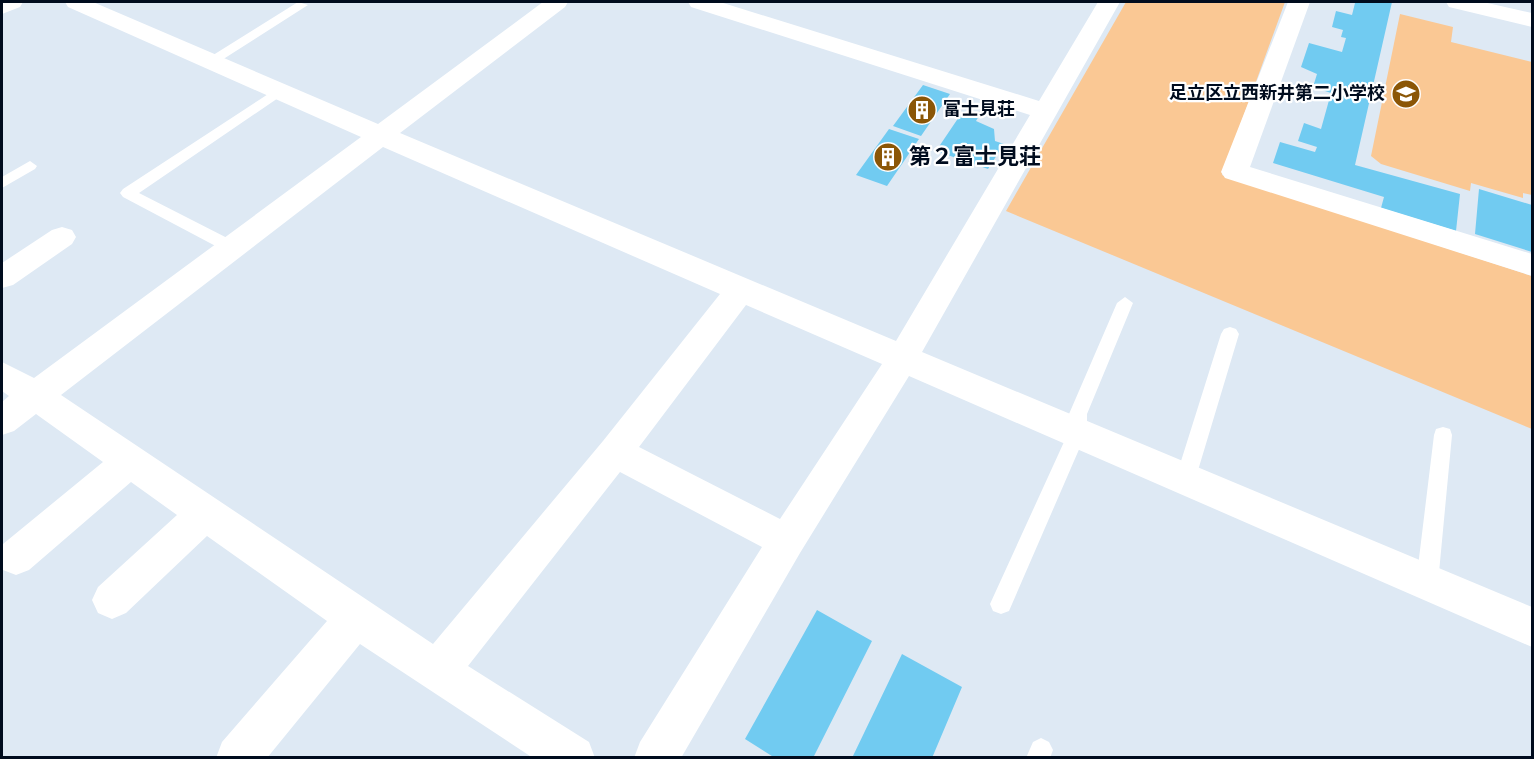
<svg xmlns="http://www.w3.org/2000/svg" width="1534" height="759" viewBox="0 0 1534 759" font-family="'Alegreya Sans','Noto Sans JP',sans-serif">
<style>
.green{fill:#fac894}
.building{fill:#71cbf1}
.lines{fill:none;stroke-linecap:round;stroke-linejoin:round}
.lane{fill:#fff;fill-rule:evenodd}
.street{fill:#fff;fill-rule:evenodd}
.secondary{fill:#fff;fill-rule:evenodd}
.labels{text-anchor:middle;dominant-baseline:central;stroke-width:4.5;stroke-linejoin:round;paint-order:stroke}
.far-poi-label{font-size:18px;font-weight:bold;fill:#000c1e;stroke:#fff;text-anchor:end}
.poi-label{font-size:22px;font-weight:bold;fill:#000c1e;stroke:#fff;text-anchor:start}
</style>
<rect width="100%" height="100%" fill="#dee9f4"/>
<!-- green -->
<path class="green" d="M1126,2H1285L1222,175L1532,276V429L1006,211Z
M1400,14L1453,27L1451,42L1532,62V195L1523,193V198L1471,183L1470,191L1381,164L1371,156Z"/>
<!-- building -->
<path class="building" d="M1350,2H1392L1355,165L1460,194L1456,231L1381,208L1384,197L1273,163L1280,142L1315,152L1317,147L1298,141L1304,123L1321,129L1331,93L1313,87L1317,74L1301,67L1309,43L1342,52L1346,38L1341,37L1343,30L1332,27L1336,11L1352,15L1355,3Z
M923,85L950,94L921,136L893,126Z
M963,111L979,116L976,121L994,129L995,141L1004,144L988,169L936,151Z
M889,129L919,139L887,186L856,175Z
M1479,189L1532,205V252L1475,234Z
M817,610L872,641L813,758H775L745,739Z
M902,654L962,687L932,758H852Z"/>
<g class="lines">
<!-- lane -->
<path class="lane" d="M298,2L308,5L214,65H204L202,62Z
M279,87L284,88V94L139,193L237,243L239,247L237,251H225L123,197L120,193L123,189Z
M30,161L37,166L35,169L2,188V177Z
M1125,297L1133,303L1087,414V431L1009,611L1001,614L993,611L990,604L1069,431V414L1117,303Z
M1230,327L1236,329L1239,334L1196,477L1193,483L1186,486L1179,483L1176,477L1221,334L1224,329Z
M1443,427L1450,429L1452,435L1438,583L1434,590L1427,593L1420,590L1416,583L1434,435L1436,429Z
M1041,738L1049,742L1053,750L1050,758H1026L1033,742Z"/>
<!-- street -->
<path class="street" d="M65,2H93L378,124L543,2H568L565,7L400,133L896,341L1030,115L691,7L688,2H720L1039,101L1098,2H1120L922,352L1532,607V647L909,376L800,553L681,758H634L640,742L762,547L620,472L468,666L589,742L595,758H533L360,644L267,758H216L222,742L327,621L207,536L126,613L112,619L98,613L92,600L98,587L177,515L131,482L29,570L16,575L3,570V544L103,462L36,414L14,431L2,435V402L9,396L2,391V362L34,378L361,137L68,7ZM383,147L720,294L603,441L433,644L61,395ZM746,305L882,364L780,519L639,447Z
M1288,2H1310L1250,167L1532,254V276L1225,178L1221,172Z
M1446,2H1483L1532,13V27L1449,7Z
M62,227L72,230L76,237L72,244L13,285L2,288V263L52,230Z"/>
<!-- secondary -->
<path class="secondary" d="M2,2H23L20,7L2,14Z"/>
</g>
<!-- icons -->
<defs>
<g id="school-disc" transform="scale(1.5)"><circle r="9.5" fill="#8b5606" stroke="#fff"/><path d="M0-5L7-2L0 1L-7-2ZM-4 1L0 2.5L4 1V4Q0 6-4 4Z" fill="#fff"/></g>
<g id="building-disc" transform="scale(1.5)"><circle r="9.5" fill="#8b5606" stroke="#fff"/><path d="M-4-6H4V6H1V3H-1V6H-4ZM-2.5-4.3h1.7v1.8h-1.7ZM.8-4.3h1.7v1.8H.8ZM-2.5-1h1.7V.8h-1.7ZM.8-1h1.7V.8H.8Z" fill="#fff"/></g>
</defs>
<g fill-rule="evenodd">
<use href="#school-disc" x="1406" y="94"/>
<use href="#building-disc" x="922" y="110"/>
<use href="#building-disc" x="888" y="157"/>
</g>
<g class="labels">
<!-- far-poi labels -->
<g class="far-poi-label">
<text x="1385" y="94">足立区立西新井第二小学校</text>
<text x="943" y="110" text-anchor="start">富士見荘</text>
</g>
<!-- poi labels -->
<g class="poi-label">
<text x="909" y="157">第２富士見荘</text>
</g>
</g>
<!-- border -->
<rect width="1534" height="759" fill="none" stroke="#000c1e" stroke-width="6"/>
</svg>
